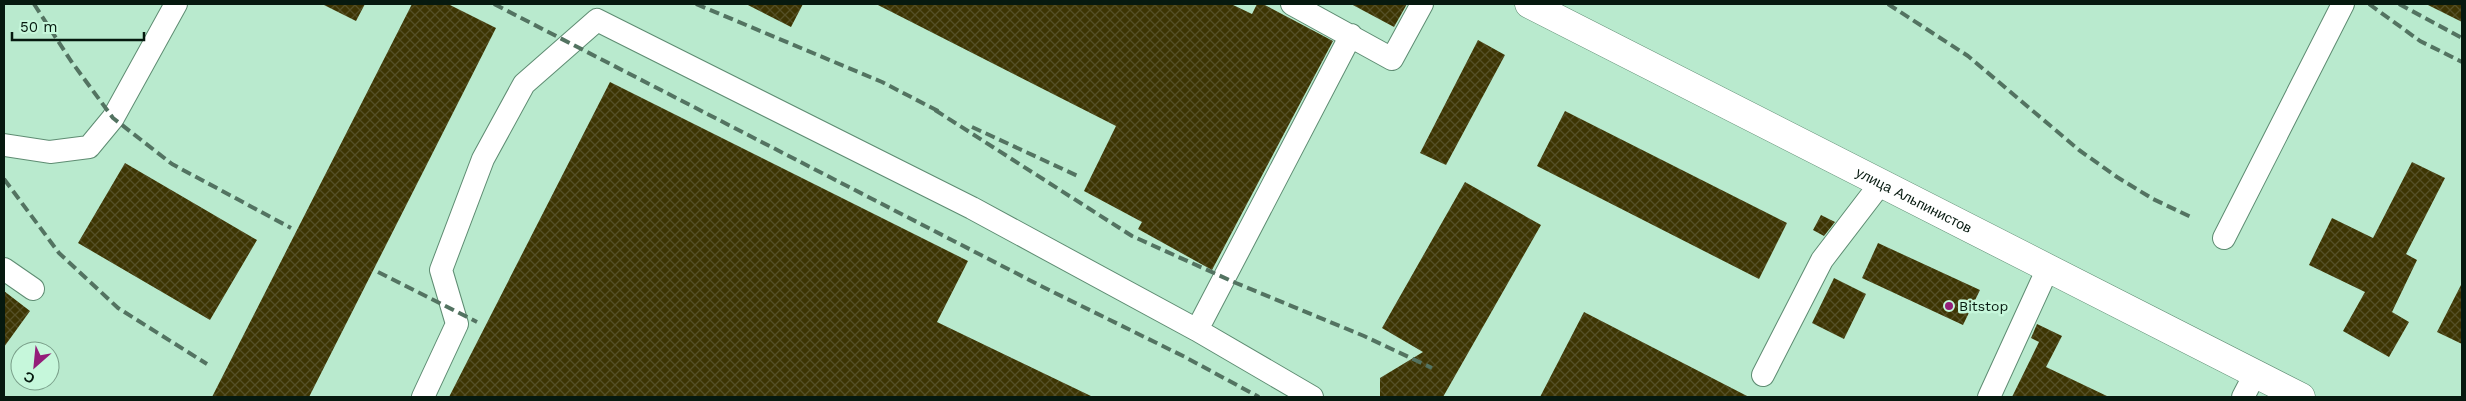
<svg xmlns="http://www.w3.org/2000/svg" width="2466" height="401" viewBox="0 0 2466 401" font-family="'Work Sans',sans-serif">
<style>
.building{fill:url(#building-cross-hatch)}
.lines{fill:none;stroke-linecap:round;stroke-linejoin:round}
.minor-casing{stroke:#5e8c72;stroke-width:24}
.major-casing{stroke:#5e8c72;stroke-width:29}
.minor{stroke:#fff;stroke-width:22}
.major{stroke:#fff;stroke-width:28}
.rail{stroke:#537361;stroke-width:4;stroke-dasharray:10 5;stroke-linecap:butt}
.poi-dot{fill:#941d79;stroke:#c6f7db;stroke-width:2}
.labels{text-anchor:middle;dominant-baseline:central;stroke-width:5;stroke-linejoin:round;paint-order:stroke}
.street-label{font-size:14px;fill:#06190f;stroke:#c6f7db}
.poi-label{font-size:14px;fill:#06190f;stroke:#c6f7db;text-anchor:start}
</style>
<defs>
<pattern id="building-cross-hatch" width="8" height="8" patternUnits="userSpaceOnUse" patternTransform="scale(1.25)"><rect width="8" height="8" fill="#3d3503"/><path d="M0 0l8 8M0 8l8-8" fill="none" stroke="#555027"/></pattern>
</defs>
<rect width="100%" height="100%" fill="#b9eace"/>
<!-- building -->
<path class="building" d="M322,4H365L356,21Z
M412,4H448L496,28L309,397H212Z
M746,4H803L791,27Z
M876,4H1231L1252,14L1257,4H1263L1333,41L1212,270L1138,229L1142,222L1084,191L1116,126Z
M1351,4H1407L1394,27Z
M2426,4H2462V22Z
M1478,40L1505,55L1446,165L1420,153Z
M610,82L968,261L937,322L1093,397H449Z
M1565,111L1787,223L1759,279L1537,166Z
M2412,162L2445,178L2406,254L2417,260L2392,312L2409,322L2389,357L2343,331L2365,292L2309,265L2332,218L2373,238Z
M125,163L257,240L210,320L78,243Z
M1465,182L1541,225L1443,397H1380V378L1423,352L1382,328Z
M1821,215L1835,222L1824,236L1813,230Z
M1878,243L1980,290L1963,325L1862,278Z
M1834,278L1866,294L1844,339L1812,323Z
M2462,283V344L2437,332Z
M4,291L30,311L4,347Z
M1584,312L1749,397H1540Z
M2037,324L2062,336L2046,367L2109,397H2012L2039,342L2031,338Z"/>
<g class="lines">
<!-- minor casing -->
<g class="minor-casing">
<path id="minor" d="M1292,4L1392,59L1422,4
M4,145L50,152L89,147L113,118L176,4
M2224,238L2343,4
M4,269L33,289
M1763,375L1822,260L1881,183
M423,397L457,324L441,270L483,159L524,84L597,20L972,208L1197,330
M1312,397L1197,330L1351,35
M1989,397L2048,268
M2243,397L2255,374"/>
</g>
<!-- major casing -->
<g class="major-casing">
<g id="major">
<path id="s1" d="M1529,4L2301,397"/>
</g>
</g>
<!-- minor -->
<use href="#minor" class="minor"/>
<!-- major -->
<use href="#major" class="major"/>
<!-- rail -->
<path class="rail" d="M34,4L71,61L113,118L172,164L291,228
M494,4L1043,287L1185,357L1259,397
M696,4L882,82L940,112
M1888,4L1968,56L2079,150L2117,177L2153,199L2193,218
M2369,4L2420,41L2462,62
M2399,4L2462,38
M935,110L1132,236L1236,283L1364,336L1432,368
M972,127L1080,177
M4,179L59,253L118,308L207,364
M378,272L477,322"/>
</g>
<!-- markers -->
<circle class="poi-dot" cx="1949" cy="306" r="5"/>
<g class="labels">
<!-- street labels -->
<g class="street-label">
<text stroke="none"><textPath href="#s1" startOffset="432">улица Альпинистов</textPath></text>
</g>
<!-- poi labels -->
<g class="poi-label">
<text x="1959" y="306">Bitstop</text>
</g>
</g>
<!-- border -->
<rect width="2466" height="401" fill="none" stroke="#06190f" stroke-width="10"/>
<!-- north arrow -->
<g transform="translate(35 366) rotate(207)"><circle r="24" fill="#c6f7db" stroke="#799e89"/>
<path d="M0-4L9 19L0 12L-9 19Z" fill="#941d79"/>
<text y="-8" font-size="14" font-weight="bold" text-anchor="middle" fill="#06190f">С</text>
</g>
<!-- scale -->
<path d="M12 32v8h132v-8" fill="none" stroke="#06190f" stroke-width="2.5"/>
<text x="20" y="32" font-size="15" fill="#06190f" stroke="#c6f7db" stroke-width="4" paint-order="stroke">50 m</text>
</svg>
